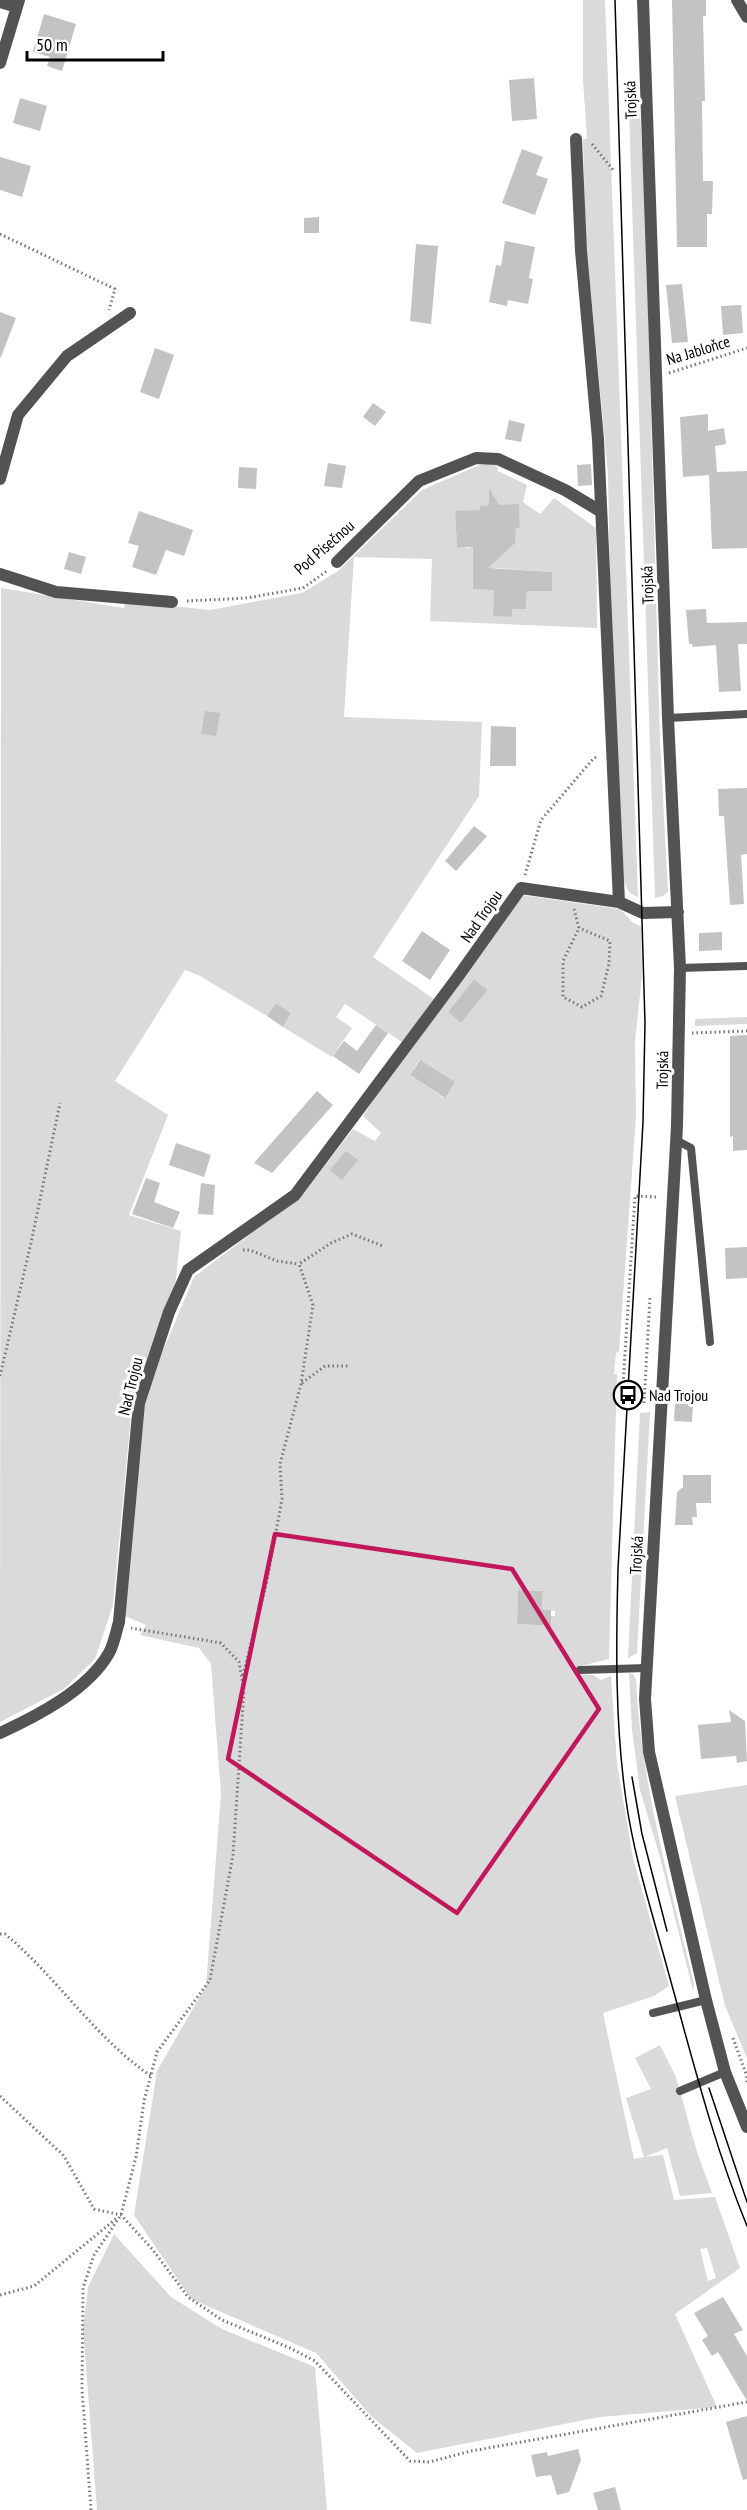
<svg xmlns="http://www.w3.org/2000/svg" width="747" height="2510" viewBox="0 0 747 2510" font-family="'PT Sans Narrow',sans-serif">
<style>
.green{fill:#dadada;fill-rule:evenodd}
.building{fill:#c3c3c3}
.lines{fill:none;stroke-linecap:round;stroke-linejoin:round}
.path{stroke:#757575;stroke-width:3;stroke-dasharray:1.5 3;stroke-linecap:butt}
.service{stroke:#535353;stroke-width:8}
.minor{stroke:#535353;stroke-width:12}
.tram{stroke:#000;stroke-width:1.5}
.marked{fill:none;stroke:#c2185b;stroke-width:4.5;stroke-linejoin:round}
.labels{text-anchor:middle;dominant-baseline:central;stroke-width:6;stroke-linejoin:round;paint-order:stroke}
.street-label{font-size:16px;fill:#000;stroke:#fff}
.poi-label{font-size:16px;fill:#000;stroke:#fff;text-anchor:start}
</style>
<rect width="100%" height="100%" fill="#fff"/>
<!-- green -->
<path class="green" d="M583,0H605L638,897C629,894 626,889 624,880L612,675L608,474L586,243L583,139H587L583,80Z
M629,112L640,113L645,197L660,741L668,892L663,896L655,898Z
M496,460L498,471L527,485L523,502L540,514L554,498L596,528L597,628L430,621L432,559L354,557L344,717L482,722L479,796L373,957L434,999L402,1042L345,1004L336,1017L352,1028L332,1057L283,1027L291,1013L276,1003L267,1016L200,976L185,970L115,1081L168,1115L129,1215L181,1231L175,1287L132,1405L113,1605L95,1659L64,1689L0,1722L1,588L124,608L125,601L210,610L302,593L338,571L422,490L477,466ZM493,495L495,505H519L520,527L516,528L513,545L481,536L480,506L489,505V496ZM469,511L470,548H457L455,512ZM495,568L552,572V591H527L526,609H512V617L493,616Z
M522,895L620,909L632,922L641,927L642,976L635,1042L636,1116L619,1352L616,1353L614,1374H617L609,1659L577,1667L576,1674L593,1675L601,1680L611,1676L617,1764L633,1858L669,1986L654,1996L603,2013L634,2159L644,2157L626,2098L651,2089L635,2058L660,2045L676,2077L697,2152L712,2193L680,2196L667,2148L645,2157L663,2155L674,2200L715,2197L740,2268L675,2314L717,2407L600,2417L417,2453L372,2417L316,2353L191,2299L134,2215L157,2071L206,1986L221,1794L211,1664L199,1648L140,1635L146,1625L125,1616L144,1404L162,1353L194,1277L304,1193L353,1129L375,1141L381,1133L363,1116L389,1075L461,983ZM474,979L488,990L461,1023L448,1012ZM419,1060L454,1082L444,1098L410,1075ZM518,1590L543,1591L542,1610L555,1611V1616H551L550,1626L517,1624ZM707,2248L716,2278L708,2281L700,2249Z
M747,1017V1024L695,1026V1019Z
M650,1412L637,1653L628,1658L640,1413Z
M629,1673L633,1674L636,1680C641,1783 670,1884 694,1984L693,1991L660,1857L640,1790L632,1730Z
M747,1785V2058L725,2006L675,1796Z
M114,2234L171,2297L222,2329L315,2367L327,2510H97L83,2328L88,2287Z"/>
<!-- building -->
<path class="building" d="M672,0H706V16H703L705,101H702L703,181H713L712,214H707V247H677Z
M44,14L76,24L62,71L47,66L50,57L33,52Z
M534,78L537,119L512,121L509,80Z
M20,98L47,106L40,131L13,123Z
M522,149L543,157L536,175L548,179L535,215L502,203Z
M0,157L31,166L22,197L0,190Z
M319,217V233H304V218Z
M505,241L535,247L529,278L533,279L528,304L508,300L507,306L489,302L496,265L501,266Z
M416,244L438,246L431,324L410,321Z
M682,284L688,342L672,343L666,285Z
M741,305L743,333L723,335L721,306Z
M0,312L16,318L1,357H0Z
M155,348L174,355L159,399L140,392Z
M373,403L386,412L375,426L363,417Z
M708,414V431L724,428L726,444L715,446L717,472L747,471V548L712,549L709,475L683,477L680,417Z
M509,420L525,424L521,442L505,439Z
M328,463L346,466L342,488L324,486Z
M591,464L592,485L578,486L577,465Z
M239,467L257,468L256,489L238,488Z
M489,488L499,505L519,504L520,528H516L515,543L488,568L552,572V591H527L526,609H512V617L493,616L494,590L473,589V547L457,548L455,511L480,510V506L489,505Z
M139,511L193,530L184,556L166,550L156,575L132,567L139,546L128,543Z
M69,552L86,557L81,574L64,569Z
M706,609L707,623L747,622V644H738L741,691L719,692L716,645L693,647L692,644H689L686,610Z
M205,711L220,713L216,736L201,734Z
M491,726L516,727V766H490Z
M747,788V854L741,855L744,904L730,905L724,816H719L718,789Z
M474,826L487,836L456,871L445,861Z
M422,931L450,950L430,980L402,961Z
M722,932V950L699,951V933Z
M474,979L488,990L461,1023L448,1012Z
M276,1003L291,1013L283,1027L267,1016Z
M376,1025L388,1033L359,1074L333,1056L344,1041L357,1051Z
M747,1035V1150L733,1151V1136L730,1137V1036Z
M420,1060L455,1082L445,1098L410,1075Z
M317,1091L333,1105L272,1173L254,1163Z
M176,1143L211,1155L204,1177L169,1165Z
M346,1151L358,1160L342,1180L330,1170Z
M146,1178L160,1183L154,1202L180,1212L173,1228L132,1214Z
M201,1183L215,1185L213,1215L198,1214Z
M747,1247V1278L726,1279L725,1248Z
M675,1403L693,1404L692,1422L674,1421Z
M683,1475H711V1503H696L697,1517H692L693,1525H675L677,1492L683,1487Z
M518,1590L543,1591L542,1610H551V1626L517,1624Z
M729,1710L745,1721L747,1761L737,1763L736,1756L701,1759L698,1725L731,1722Z
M723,2297L743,2330L734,2334L747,2356V2401L718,2352L712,2356L702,2340L708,2336L694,2313Z
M747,2416V2479L743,2480L726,2422Z
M578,2449L581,2460L569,2492L557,2495L551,2475L536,2477L531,2455L547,2452L548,2456Z
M615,2487L621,2510H598L593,2493Z"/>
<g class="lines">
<!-- path -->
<path class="path" d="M592,144L614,171
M0,234L115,289L109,310
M669,373L747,348
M187,601L247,598L303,588L327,571
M525,875L541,820L593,759L598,756
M574,909L579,928L563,961V997L582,1007L601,996L609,964L610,941L579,928
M692,1033L747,1031
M243,1250H250L277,1261L299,1264
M0,1376L31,1243L60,1103
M302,1383L325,1366H348
M622,1401L635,1196L657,1197
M644,1403L650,1297
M243,1675L267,1581L282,1499L280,1464L301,1384L313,1305L299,1264L331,1243L352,1234L383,1246
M0,1934H5C57,1977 95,2038 151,2076
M733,2038L746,2074L747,2083
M0,2096L64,2156L94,2209L121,2215L153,2250L188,2297L222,2320L290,2348L315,2361L410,2461L429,2462L471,2451L747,2402
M0,2295L34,2286L117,2218
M91,2510L82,2389L83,2288L94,2255L121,2215L136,2157L144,2101L157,2052L210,1980L233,1855L244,1690L239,1662L221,1643L131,1628"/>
<!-- service -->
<path class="service" d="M668,718L747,714
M680,968L747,966
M676,1140L691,1148L710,1342
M580,1670L647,1668
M653,2013L706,2000
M680,2091L725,2072"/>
<!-- minor -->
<path class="minor" d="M643,0L668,718L680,968L677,1126L645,1699L649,1752L706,2000L725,2072L747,2127
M737,0L747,17
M0,2L17,7
M0,63L19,0
M576,139L581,251L598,439L619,902
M0,479L18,415L67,356L130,313
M337,562L419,481L476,458L498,459L565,490L600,511
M0,574L56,592L172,602
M0,1733C37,1716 88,1690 109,1653C114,1644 116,1632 119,1622L139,1403L169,1312L188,1270L295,1195L457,978L521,888L619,902L643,913L678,912"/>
<!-- tram -->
<path class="tram" d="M615,0L645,1023L643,1122L618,1569C616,1646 615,1723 626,1800C634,1858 653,1915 668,1971C692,2057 713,2143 747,2226
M632,1777L642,1834L667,1931
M709,2088L747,2202"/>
</g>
<!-- marked area -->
<path class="marked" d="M275,1534L512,1569L599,1709L457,1913L228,1759Z"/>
<!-- icons -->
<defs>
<g id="bus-ring" transform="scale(1.5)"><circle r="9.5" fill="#fff" stroke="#000" stroke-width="1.5"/><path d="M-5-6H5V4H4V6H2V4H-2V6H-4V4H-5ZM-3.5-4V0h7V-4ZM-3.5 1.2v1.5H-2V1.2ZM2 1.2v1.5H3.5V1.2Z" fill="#000"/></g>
</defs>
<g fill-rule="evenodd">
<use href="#bus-ring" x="628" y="1395"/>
</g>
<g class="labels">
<!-- street labels -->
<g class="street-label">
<text transform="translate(630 100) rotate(-92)">Trojská</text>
<text transform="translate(698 350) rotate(-17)">Na Jabloňce</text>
<text transform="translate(324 547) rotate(-41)">Pod Písečnou</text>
<text transform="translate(647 585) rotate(-92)">Trojská</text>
<text transform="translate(481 916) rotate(-55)">Nad Trojou</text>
<text transform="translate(662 1070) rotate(-89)">Trojská</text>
<text transform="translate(130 1386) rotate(-76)">Nad Trojou</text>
<text transform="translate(636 1555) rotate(-87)">Trojská</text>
</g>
<!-- poi labels -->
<g class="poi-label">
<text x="649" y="1395">Nad Trojou</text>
</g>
</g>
<!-- scale -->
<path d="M27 51v9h136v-9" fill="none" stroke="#000000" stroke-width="3"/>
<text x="36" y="51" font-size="18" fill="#000000" stroke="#ffffff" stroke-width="4.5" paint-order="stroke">50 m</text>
</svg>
